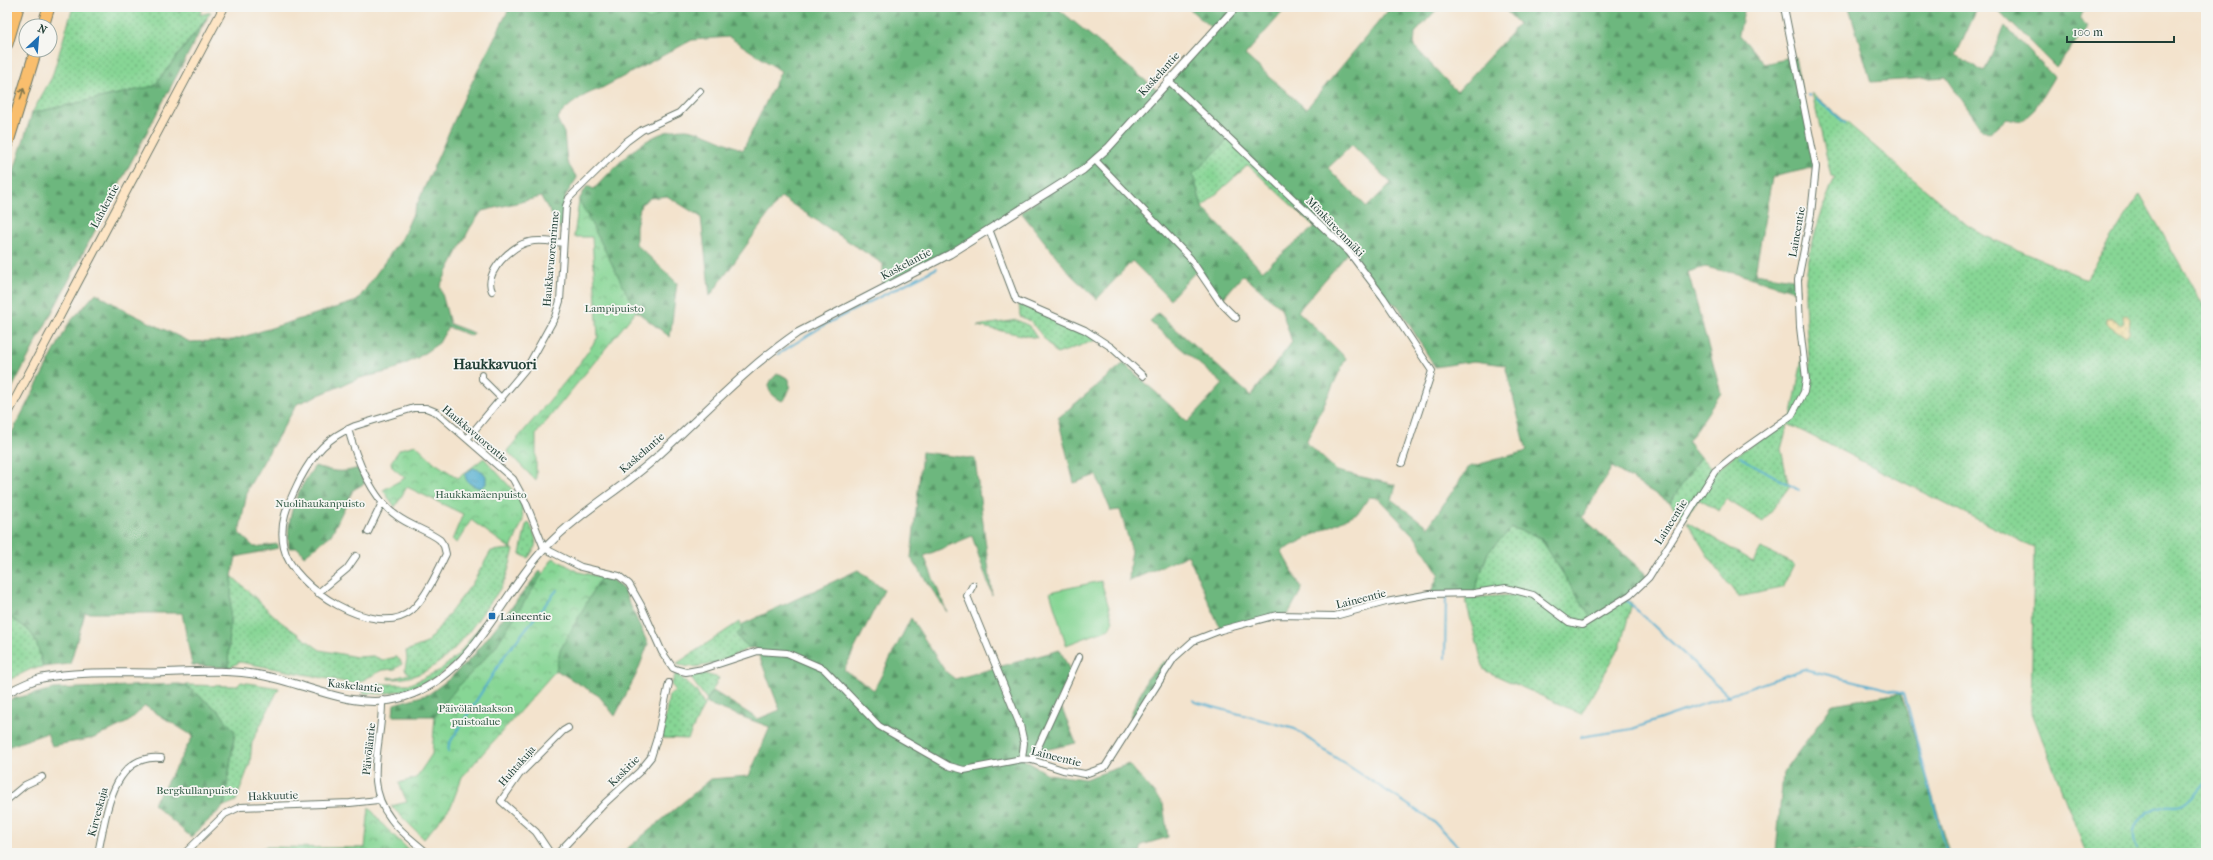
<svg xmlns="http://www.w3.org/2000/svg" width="2213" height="860" viewBox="0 0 2213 860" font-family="'IM FELL French Canon',serif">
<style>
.grass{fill:url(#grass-dots);stroke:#538a64}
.forest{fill:url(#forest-firs);stroke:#467a59;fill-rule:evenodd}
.sand{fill:url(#sand-dots);stroke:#868c69}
.park{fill:url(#park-crowns);stroke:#538a64}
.pitch{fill:#87d695;stroke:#538a64}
.water{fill:url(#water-ripples);stroke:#387582}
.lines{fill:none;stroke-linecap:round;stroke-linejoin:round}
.stream{stroke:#51adcf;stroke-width:2}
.minor-casing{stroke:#69776a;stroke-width:8}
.tertiary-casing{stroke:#69776a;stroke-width:9}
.secondary-casing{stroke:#69776a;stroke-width:10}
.motorway-casing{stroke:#69776a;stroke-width:13}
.minor{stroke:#fff;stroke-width:6}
.tertiary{stroke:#fff;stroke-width:7}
.secondary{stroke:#fde5c5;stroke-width:8}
.motorway{stroke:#f9be6d;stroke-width:11}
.oneway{stroke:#81774e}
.poi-dot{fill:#1f6fb2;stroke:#f6f6f2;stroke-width:1.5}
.labels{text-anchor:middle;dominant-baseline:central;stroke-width:3.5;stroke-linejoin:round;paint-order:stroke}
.street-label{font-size:11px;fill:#1f3d34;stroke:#f6f6f2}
.park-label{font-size:11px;fill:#345c47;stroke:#f6f6f2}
.poi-label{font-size:11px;fill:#1f3d34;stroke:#f6f6f2;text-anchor:start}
.district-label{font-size:15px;font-weight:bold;fill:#1f3d34;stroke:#f6f6f2}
</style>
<defs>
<pattern id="grass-dots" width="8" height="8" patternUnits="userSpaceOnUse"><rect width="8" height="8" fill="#87d695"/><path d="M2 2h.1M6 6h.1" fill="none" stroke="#6eaf7a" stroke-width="1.8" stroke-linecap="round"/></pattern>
<pattern id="forest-firs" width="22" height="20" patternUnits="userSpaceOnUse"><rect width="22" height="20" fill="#6db77e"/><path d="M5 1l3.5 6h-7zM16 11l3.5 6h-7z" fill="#599668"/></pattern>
<pattern id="sand-dots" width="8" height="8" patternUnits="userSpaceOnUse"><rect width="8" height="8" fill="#eeda9e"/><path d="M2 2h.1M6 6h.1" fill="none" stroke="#ccbc89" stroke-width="1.8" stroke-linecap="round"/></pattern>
<pattern id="park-crowns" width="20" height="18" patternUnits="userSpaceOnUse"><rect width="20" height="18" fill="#87d695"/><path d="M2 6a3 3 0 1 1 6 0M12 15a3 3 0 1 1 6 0" fill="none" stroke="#6eaf7a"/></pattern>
<pattern id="water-ripples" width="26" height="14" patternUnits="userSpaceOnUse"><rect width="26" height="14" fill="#51adcf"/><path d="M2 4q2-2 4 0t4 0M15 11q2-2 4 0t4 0" fill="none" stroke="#438ea9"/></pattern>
</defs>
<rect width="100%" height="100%" fill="#f6f6f2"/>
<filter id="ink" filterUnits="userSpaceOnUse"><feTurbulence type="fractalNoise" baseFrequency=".025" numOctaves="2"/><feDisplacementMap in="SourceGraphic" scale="8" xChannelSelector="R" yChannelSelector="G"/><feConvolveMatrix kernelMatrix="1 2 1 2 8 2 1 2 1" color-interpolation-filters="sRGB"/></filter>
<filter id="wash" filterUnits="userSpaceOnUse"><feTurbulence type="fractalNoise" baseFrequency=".012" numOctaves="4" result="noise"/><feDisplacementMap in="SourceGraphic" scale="16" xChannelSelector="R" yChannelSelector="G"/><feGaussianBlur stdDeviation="0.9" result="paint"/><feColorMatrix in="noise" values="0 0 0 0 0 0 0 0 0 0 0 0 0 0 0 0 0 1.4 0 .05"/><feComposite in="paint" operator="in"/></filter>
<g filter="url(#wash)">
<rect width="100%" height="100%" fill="#f3e3cd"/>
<!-- grass -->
<path class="grass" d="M73,7H168L179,12L183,7H203L200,15L211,12L154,86L7,339L136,90L32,113L52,77Z
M1812,93L1967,225L1985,236L2086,279L2140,194L2206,310V853H2086L2031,710L2034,548L1788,424L1781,449L1789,487L1763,522L1726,499L1719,511L1698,499L1684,520L1670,503L1700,457L1715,471L1735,455L1788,423L1792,415L1803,353L1806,379L1814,384L1811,380C1809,352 1805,323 1805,294C1806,254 1820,214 1835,177L1831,176Z
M1231,137L1319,223L1315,227L1248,165L1202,207L1193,174Z
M1019,304L1084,332L1096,340L1057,354L1031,322L1020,316Z
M1017,320L1029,326L1037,338L977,326Z
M529,522C536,538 540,543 528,558L520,554L526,525Z
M1687,522L1753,562L1761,548L1794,564L1782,588L1738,597L1708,556Z
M1512,528L1540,537L1592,619L1625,599L1632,603L1620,647L1581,714L1484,670L1465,598L1531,594L1506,588L1474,593L1488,552Z
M511,549L514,550C511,559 509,570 505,579C500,591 491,601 483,612C460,645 433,681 388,679V677L394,678L409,674L405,669L407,659L406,651L427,643L472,584L491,551Z
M232,576L281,622L320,650L357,657L373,656L383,660L396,657L400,660L402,664L395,669L383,670L355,684L240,662L228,668Z
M7,616C36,632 35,636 43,667L31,669L7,681Z
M483,622L486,624L459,660L435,678L409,689L382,694L363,693V691L376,684H411L440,670L458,655Z
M739,622L742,630L738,638L750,648C725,658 703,673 676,664Z
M676,673L696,691L704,705L688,739L662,738L669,695L674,692L675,689L671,685Z
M702,673L719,678L707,700C703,693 692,682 691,676Z
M241,682L279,688L252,742L250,763L236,801L224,806L233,747L220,712L185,685L237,686Z"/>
<!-- forest -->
<path class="forest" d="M510,7H1056L1158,91L1215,31L1187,7H1287L1245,55L1306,109L1391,7H1439L1415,33L1414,46L1457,92L1519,24L1502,7H1745L1739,34L1764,64L1795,57L1816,167L1772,177L1755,273L1798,280V292L1742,275L1705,267L1688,272L1721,393L1688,442L1700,457L1670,503L1612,467L1582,517L1649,577L1630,595L1592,620L1540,537L1512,528L1488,552L1474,593L1430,594L1439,574L1415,537L1378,498L1369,497L1359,512L1281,551L1302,589L1288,614L1221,630L1188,555L1129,581L1131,548L1120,510L1111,511L1096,475L1074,483L1058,418L1124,363L1188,422L1223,384L1150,322L1158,313L1251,396L1292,342L1281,308L1243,275L1220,302L1197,270L1170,299L1132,261L1097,299L1071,275L1021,212L1095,160L950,254L883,288V264L781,197L710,296L701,217L667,196L650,198L641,204L636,226V244L677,283L670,337L636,311L579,200L587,186L594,189C618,164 648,128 686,129C698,129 730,145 743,150L781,71L729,37L692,40L600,89C584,94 567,105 557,119L564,133L567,162L577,178L566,195L561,230L541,197L482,211L470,228L440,286L450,324L474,333L472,336L448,327L439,343L417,358L391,371L360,378L297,404L248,488L239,533L254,547L278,544V548L236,557L232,576L228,668L192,665L182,613H85L70,664L43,667C35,636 36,632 7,616V442L69,323L96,293L124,310L190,342L233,340L357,301L403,236L465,96ZM1231,137L1319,223L1262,271L1202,207L1193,174ZM1352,145L1391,183L1367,207L1328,168ZM1349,252L1383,297L1398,306L1435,367L1474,361L1505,365L1527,451L1469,467L1428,527L1392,500L1396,485L1337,471L1306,442L1346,358L1298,311Z
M1849,7H1978L1956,55L1984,72L2005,26L2054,77L2034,110L2022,121L2007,118L1990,133L1982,129L1946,77L1871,82Z
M2002,7H2086L2079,19L2088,26L2056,68L1999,11Z
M207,18L11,390L7,399V193L32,113L154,86Z
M777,374H780L789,379C790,387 789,396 782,401C767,393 764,386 777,374Z
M922,452L975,459L992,595L972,536L924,556L947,612L911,558Z
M315,466C330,471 342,474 358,468L365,483L353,490L331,535L304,556L298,548H289C286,515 296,492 315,466Z
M858,570L884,590L844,670L874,690L911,618L945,671L955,679L1060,650L1071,673L1055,705L1062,709L1076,743L1018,756L1048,774L1085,779L1129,764L1163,804L1168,837L1142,845L1140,853H622L711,779L749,776L770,727L705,703L713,691L758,719L780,710L756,648H750L738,638L737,634L742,630L741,625Z
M540,571L543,574L494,649L456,689L435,716H393L394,704L429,694L449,679L473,656Z
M601,577L612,580L623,589L648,644L637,673L615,716L599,696L556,670L560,650Z
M1164,661L1168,665L1135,719L1130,716L1147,679Z
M179,684L185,685L220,712L235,732L224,806L191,837L153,804C168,782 180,759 193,736L145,706L128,722L94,738L52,746L47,733L7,747L8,700L54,689Z
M1901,693L1950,853H1776L1783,773L1833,704Z"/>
<!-- sand -->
<path class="sand" d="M2127,315L2130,319L2129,333L2125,336L2107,324V319L2110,318L2121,325L2124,323L2123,316Z"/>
<!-- park -->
<path class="park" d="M621,7H668L650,20Z
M579,200L636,311L536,434V481L507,451L575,370L598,337L592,237H574Z
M416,445L435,463L458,478L484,458L521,499L523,520L511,549L471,520L457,543L452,540L463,514L407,487L395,507L383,490L405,478L392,467L391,462L400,449Z
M553,558L579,572L601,577L560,650L556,670L462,777L451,806L424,839L391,806L407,802L399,783L416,778L432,754L435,716L456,689L494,649Z
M369,807L384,826L412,853H247L265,847L365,848Z"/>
<!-- pitch -->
<path class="pitch" d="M1101,581L1113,621L1109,629L1066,645L1050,592Z"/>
<!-- water -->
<path class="water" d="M473,468L482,471L486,476V484L480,488C473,486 465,483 465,474Z"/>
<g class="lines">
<!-- stream -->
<path class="stream" d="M1808,95L1810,96
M1816,98L1845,123
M778,354L828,323L937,268
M1740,457L1799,490
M1625,599L1729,696
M1445,658L1446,595
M1193,700L1195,702L1295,729L1327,752L1433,821L1464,853
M1580,737L1632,729L1804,669L1904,693L1947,853
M448,751L449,744L505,655L557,590
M2137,849C2127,829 2142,810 2163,806C2169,805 2175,807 2181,805C2190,802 2200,787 2206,781"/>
</g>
</g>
<g filter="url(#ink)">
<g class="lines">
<!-- minor casing -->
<g class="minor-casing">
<path id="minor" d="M1168,80L1349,252L1383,297L1432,371L1402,463
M1095,160L1190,258L1220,302L1236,318
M989,229L1016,300L1085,330L1111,347L1143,376
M492,291C483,273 512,245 529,242C540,239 552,242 563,243
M482,375V379L502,399
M348,429C356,458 372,499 397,516C410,526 427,530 440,540L444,546L446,554C438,571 425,599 411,611C376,640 292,587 284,548C278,522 289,502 300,479C314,453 328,437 355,426L414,408H426L436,412L513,479L526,503L544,548L581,567L619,576L629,584L641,605L662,652L673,668L678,670L686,672L703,669L758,651L787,653L824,669L879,726L949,766L964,770L1022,759L1032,760L1063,770L1085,774L1105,767L1174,658L1193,641L1221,630L1277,615L1335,616L1386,602L1430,594L1474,593L1506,588L1533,595L1569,622L1582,625L1630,595L1649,577L1715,471L1735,455L1792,415L1804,392L1806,379L1800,327L1798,280L1811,214L1816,167L1784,7
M467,439L528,366L555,317L560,301L566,206L569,198L627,141L642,130L679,113L700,91
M368,532L382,503
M973,585L967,596L1020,725L1024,743L1022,759
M318,593L347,569L356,556
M382,700C383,744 362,782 391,819C400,832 415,842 427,853
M1032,760L1079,657
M7,800L25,785L42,777
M98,853C106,818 111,753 161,758
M185,853L225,814L240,807L350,803L378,800
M550,853L536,832L501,801L519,775L563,731L568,728
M558,853L605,803L639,772L651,757L657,738L669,683"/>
</g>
<!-- tertiary casing -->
<g class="tertiary-casing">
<path id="tertiary" d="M7,693C18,687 30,681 42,678C77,671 115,673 151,673C188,672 228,668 265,676C310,685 357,712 404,697C476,674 499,595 548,545C579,513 618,491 651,462C700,418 743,370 797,333L950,254L1083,170L1109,147L1236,7"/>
</g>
<!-- secondary casing -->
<g class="secondary-casing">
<path id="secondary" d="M7,415L224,7"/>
</g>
<!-- motorway casing -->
<g class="motorway-casing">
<path id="motorway" d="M43,26L49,7
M7,44L18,7
M7,145L36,50"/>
</g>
<!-- minor -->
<use href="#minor" class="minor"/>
<!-- tertiary -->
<use href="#tertiary" class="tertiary"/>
<!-- secondary -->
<use href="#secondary" class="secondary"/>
<!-- motorway -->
<use href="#motorway" class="motorway"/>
</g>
<!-- one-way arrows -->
<defs><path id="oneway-shaft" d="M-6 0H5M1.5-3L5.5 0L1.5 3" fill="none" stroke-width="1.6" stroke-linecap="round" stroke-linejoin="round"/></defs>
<use class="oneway" href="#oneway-shaft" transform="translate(22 94) rotate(-73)"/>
</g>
<!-- markers -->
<rect class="poi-dot" x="488" y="612" width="8" height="8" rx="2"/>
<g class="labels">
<!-- street labels -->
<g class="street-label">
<text transform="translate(1159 74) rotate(-48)">Kaskelantie</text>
<text transform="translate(105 206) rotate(-62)">Lahdentie</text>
<text transform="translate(1335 227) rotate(46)">Mönkäreenmäki</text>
<text transform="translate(1797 232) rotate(-80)">Laineentie</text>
<text transform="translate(551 259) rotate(-85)">Haukkavuorenrinne</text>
<text transform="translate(906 264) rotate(-28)">Kaskelantie</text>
<text transform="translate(475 434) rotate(40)">Haukkavuorentie</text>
<text transform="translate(642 453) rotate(-41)">Kaskelantie</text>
<text transform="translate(1671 522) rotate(-58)">Laineentie</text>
<text transform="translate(1361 599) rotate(-14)">Laineentie</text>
<text transform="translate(355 686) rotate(6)">Kaskelantie</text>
<text transform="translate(369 749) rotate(-84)">Päivöläntie</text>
<text transform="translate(1056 757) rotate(14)">Laineentie</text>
<text transform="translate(517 766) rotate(-49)">Huhtakuja</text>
<text transform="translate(624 771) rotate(-45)">Kaskitie</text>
<text transform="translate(273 796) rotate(-2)">Hakkuutie</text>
<text transform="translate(98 812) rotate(-75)">Kirveskuja</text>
</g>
<!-- park labels -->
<g class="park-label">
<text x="614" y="308">Lampipuisto</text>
<text x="481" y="494">Haukkamäenpuisto</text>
<text x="320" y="503">Nuolihaukanpuisto</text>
<text x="476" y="708">Päivölänlaakson<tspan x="476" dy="13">puistoalue</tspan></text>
<text x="197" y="790">Bergkullanpuisto</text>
</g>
<!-- poi labels -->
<g class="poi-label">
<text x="500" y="616">Laineentie</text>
</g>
<!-- district labels -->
<g class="district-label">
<text x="495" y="364">Haukkavuori</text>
</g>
</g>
<!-- margin -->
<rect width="2213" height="860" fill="none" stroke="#f6f6f2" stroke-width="24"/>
<!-- north arrow -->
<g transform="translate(38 38) rotate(26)"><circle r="19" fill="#f6f6f2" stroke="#a0aca6"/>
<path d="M0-3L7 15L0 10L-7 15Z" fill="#1f6fb2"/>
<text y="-6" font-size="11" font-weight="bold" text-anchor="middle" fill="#1f3d34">N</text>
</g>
<!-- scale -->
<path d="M2067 36v6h107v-6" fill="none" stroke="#1f3d34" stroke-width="2"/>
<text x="2073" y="36" font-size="12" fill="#1f3d34" stroke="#f6f6f2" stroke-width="3" paint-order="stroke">100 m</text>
</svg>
